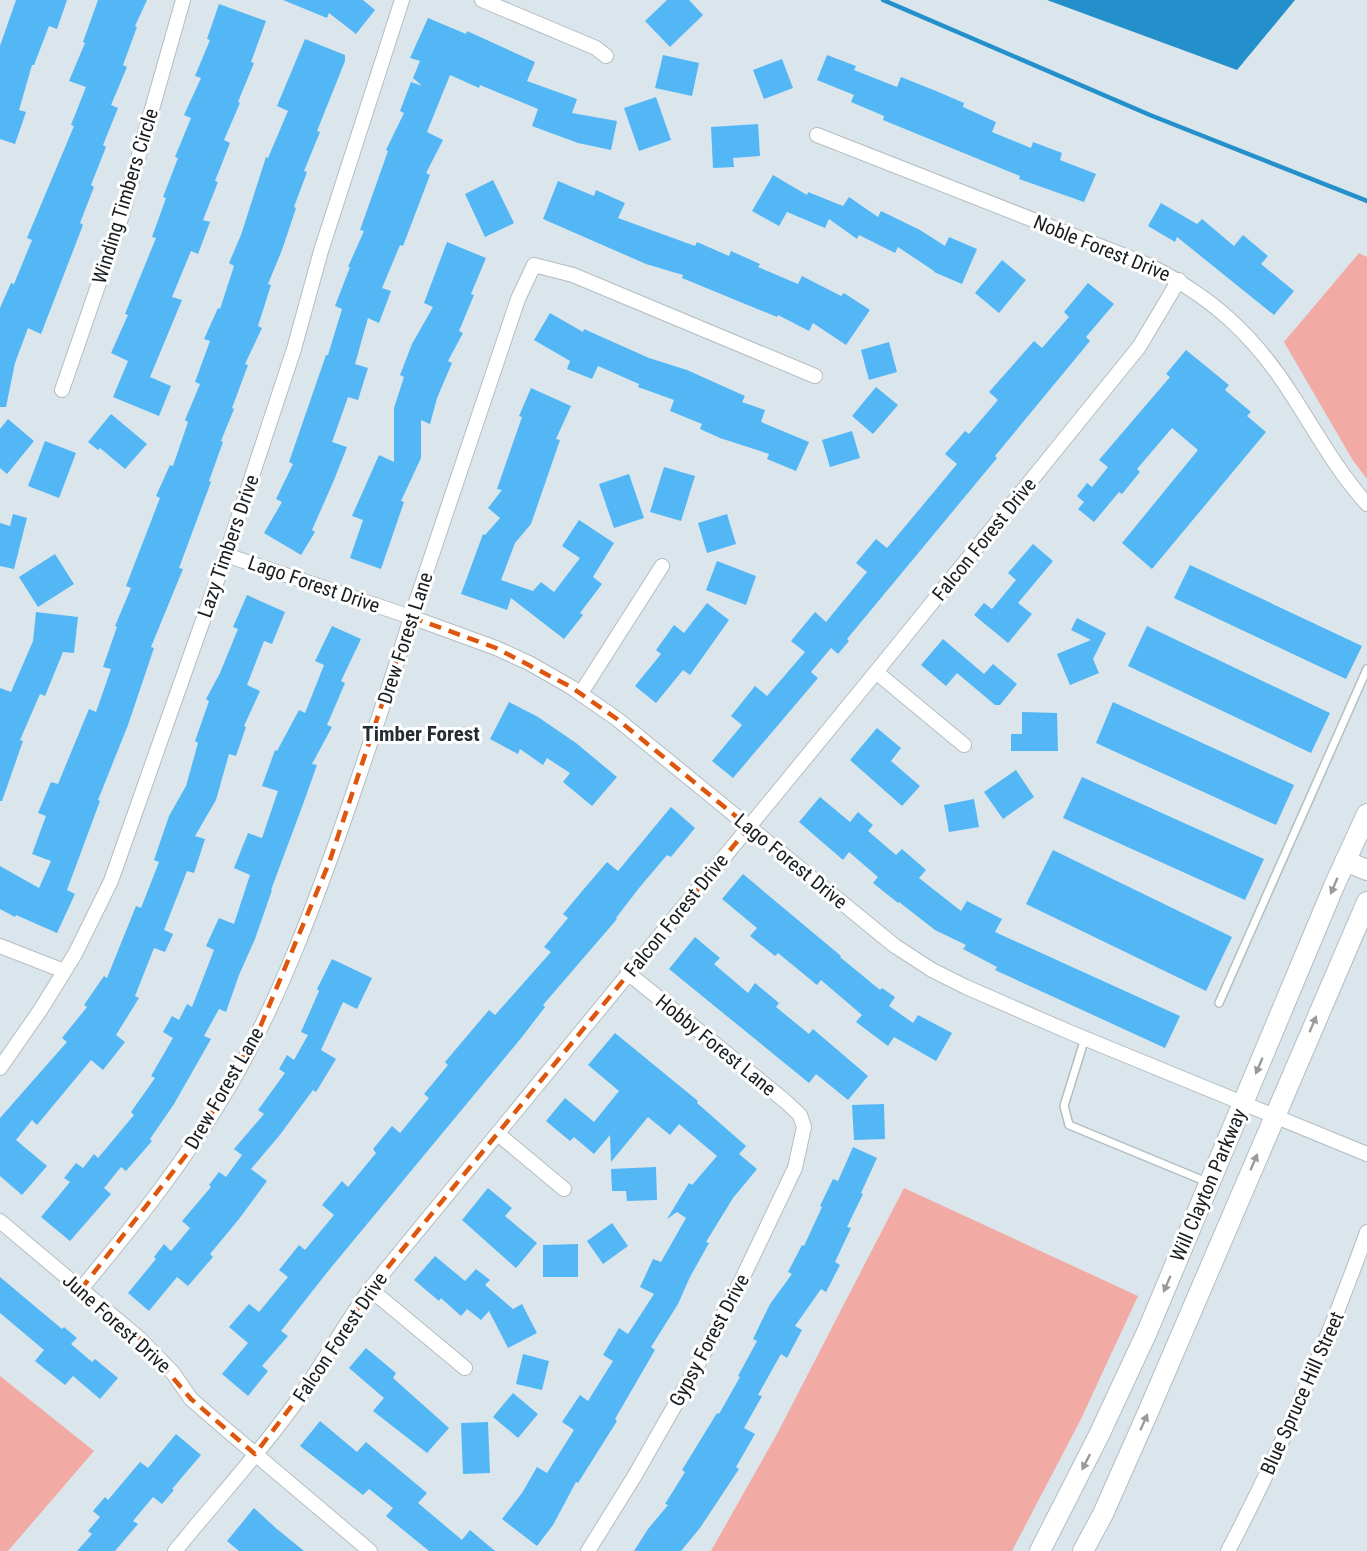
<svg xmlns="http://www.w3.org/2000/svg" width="1367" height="1551" viewBox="0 0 1367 1551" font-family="'Roboto Condensed',sans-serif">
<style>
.green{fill:#f2aba4}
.water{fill:#2390cc}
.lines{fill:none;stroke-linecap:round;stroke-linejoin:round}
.stream{stroke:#2390cc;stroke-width:4.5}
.building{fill:#53b7f6}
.service-casing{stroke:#b3bdc3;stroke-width:10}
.minor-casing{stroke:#b3bdc3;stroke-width:16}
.secondary-casing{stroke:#b3bdc3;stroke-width:22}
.service{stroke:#fff;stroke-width:7}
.minor{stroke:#fff;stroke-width:14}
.secondary{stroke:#fff;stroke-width:20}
.oneway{fill:#989a9b}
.marked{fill:none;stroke:#de560d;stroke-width:4.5;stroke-dasharray:12 8;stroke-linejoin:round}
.labels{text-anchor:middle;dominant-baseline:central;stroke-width:6;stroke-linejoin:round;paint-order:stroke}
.street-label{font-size:20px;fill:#1a1e20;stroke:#fff}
.neighbourhood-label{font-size:21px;font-weight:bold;fill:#262d32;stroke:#fff}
</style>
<rect width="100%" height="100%" fill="#dbe5ec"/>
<!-- green -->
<path class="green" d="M1359,253L1367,257V479L1352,459L1284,342Z
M904,1188L1138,1296L1081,1419L1012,1551H711L777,1434Z
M0,1376L94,1451L8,1551H0Z"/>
<!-- water -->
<path class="water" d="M1047,0H1295L1237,70Z"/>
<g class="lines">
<!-- stream -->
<path class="stream" d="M883,0L1150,115L1367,201"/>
</g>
<!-- building -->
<path class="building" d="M16,0H67L57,29L49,26L34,65H32L19,110L26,112L15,144L0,139V46Z
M98,0H147L135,26L137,27L123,65L127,67L111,105L118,108L103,145L106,147L91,185L94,187L80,223L83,225L41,334L28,328L15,363L6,407H0V308L11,283L14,284L32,240L27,238L74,126L71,125L86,87L69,81L85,43L83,42Z
M283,0H363L375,10L356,34L329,13L327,18Z
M667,0H689L703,15L670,47L645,21Z
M219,4L266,21L251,62L254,63L238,102L240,103L224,140L230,143L215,181L218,182L203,220L210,222L198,254L191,251L172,297L182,300L150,377L171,386L159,416L113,397L128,361L111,353L128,315L125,314L156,238L152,237L166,198L163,197L178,158L175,157L191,118L184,115L201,78L195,76L210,40L207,39Z
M428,18L466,34L467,31L535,62L527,81L577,99L572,113L617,121L611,150L578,143L532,126L538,109L480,85L479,88L450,75L427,132L443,140L426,173L430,175L403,246L400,245L382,288L391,291L379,323L368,318L355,364L368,368L358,400L348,397L332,442L347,447L334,480L312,530L315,532L301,555L264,533L282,502L276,499L293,464L289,462L326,355H328L342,309L335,306L350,267H348L364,231L360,230L388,151L386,150L404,113L400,111L411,82L422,86L413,78L420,61L410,58Z
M305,39L345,55V61L317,131L320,132L304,171L307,172L294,207L296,208L282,250L268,284L271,285L258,326L262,328L245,364L248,365L232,408L234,409L221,441L223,442L209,481L211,482L179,568L183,569L151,647L154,648L128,725L98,800L100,801L67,890L75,894L57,933L16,915L15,917L0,909V866L39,888L51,861L32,854L46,816L38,813L51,782L58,784L89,709L96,712L111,669L103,667L117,627L115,626L131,588L126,586L160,498L156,496L170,465L173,466L188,422L185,420L200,384L195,382L210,341L204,339L218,308L220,309L234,266L229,263L241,235L266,157L268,158L288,111L277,106Z
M663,55L699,63L692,96L655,88Z
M827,55L856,66L854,70L897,87L901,77L936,91L964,103L963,107L996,122L992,132L1031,148L1033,142L1062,153L1060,160L1096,174L1084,202L1019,179L1020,176L883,120L884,116L851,102L854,95L817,80Z
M782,59L793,88L764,99L753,70Z
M656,97L671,140L639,151L624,108Z
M758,124L760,156L733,158L734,167L713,168L711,127Z
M773,175L807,195L808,192L843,206L849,197L878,217L881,211L920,230L945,246L949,237L977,249L962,284L934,272V271L898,247L895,253L859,235L857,239L829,219L825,228L787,212L779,226L752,211Z
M493,180L514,223L485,237L465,194Z
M558,181L594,196L596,190L625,203L618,218L695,246L697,242L729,256L731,251L760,264L758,267L798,284L802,276L841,296L844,293L870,310L846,345L813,323L809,331L778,315L777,317L682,278L683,275L646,264L543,219Z
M1161,203L1197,224L1202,219L1234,246L1243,235L1268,256L1261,264L1294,291L1274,315L1177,237L1175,242L1148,226Z
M447,242L486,258L471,294L474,295L459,331L463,333L448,361L452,363L437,398L430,424L421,420V458L401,501L404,502L381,569L350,558L363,520L352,516L379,455L394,462V408L404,377L400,375L412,344L433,307L424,303Z
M1002,260L1026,280L999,313L975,293Z
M1088,283L1114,304L1086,337L1090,341L995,456L997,458L847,639L849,641L838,654L831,648L811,672L818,678L733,778L712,761L742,725L731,716L755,686L767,696L805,652L791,641L815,612L826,622L867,572L856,563L876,539L887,548L923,505L957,464L945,454L965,431L969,434L998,400L989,392L1034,341L1042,348L1069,317L1064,312Z
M550,313L583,332L584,329L649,358L687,370L745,396L742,402L765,410L761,422L809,442L796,471L767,459L769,454L720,438L700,429L702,424L670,411L674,400L638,387L639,384L598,366L592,379L567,369L570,361L534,340Z
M889,342L897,372L869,380L861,350Z
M1186,350L1229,385L1225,390L1251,412L1247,416L1266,432L1152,569L1122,543L1198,450L1172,428L1137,469L1140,472L1122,494L1119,492L1094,522L1078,509L1084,502L1077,496L1087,483L1092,487L1108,467L1099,460L1170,377L1166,374Z
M876,387L898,405L873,434L852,416Z
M531,388L571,406L556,439L560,440L531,524L515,543L501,580L533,591L541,582L554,592L580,558L562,546L579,520L614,543L593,577L602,584L580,613L583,615L564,639L511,598L507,610L461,594L483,534L485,535L500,518L488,508L502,490L497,489L522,417L519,416Z
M111,414L147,444L125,469L100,448L98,450L88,442Z
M8,419L34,441L7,474L0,468V429Z
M852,431L860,458L830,467L822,440Z
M45,441L76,453L59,498L28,486Z
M664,467L695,476L681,521L650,512Z
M629,474L644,518L614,528L599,484Z
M13,514L27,518L14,569L0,566V523L10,526Z
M727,514L736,544L707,553L698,523Z
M1033,544L1053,561L1018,603L1032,614L1008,643L974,615L984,603L992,609L1016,580L1008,573Z
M55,554L74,584L38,607L19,577Z
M717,561L756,576L746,605L706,590Z
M1190,565L1362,646L1346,679L1174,598Z
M247,595L285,612L272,644L264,641L247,685L260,691L244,726L246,727L236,756L229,754L216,800L195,836L205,839L194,873L187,871L164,930L173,934L165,952L154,948L135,996L139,998L116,1035L125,1042L103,1070L91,1060L37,1125L32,1120L16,1140L47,1166L22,1195L0,1176V1118L67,1042L62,1038L87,1007L84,1005L104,976L107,978L136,906L141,908L159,862L154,860L169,816L186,786L198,743L195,741L209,701L206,699L220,673L238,629L233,627Z
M707,603L729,620L690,675L683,670L656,703L635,686L661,654L656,650L674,625L684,633Z
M36,612L78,617L74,653L63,652L45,696L40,694L20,740L23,741L2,801H0V688L11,692L33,641Z
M1077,618L1106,633L1093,659L1099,673L1070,685L1057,654L1091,640L1071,630Z
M332,626L361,639L341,681L345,683L327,725L332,727L312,764L317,765L302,807L271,890H272L255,939L239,975L226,1012L219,1009L204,1036L211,1039L174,1104L150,1139L152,1141L126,1171L121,1167L104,1188L111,1194L70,1241L41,1217L70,1182L64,1178L76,1163L83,1168L94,1154L98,1158L134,1115L131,1112L155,1078L151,1076L173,1038L163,1032L172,1016L179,1020L187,1004L192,1007L214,950L206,946L219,918L234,924L250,875L234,868L248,833L262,838L278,791L262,786L275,750L277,751L299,710L305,713L324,665L315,661Z
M1147,626L1330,713L1311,753L1128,666Z
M943,639L984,674L993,664L1017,684L1000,705H995L957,673L946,686L921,665Z
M509,702L538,717L576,743L617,777L592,806L563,782L570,773L547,758L543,765L520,749L518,754L490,739Z
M1113,702L1294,785L1276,825L1096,743Z
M1022,712L1057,713L1058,751H1011V734H1022Z
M877,728L901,748L891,761L920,786L902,806L850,760Z
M1016,770L1034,797L1003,819L984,792Z
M1082,777L1264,859L1245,900L1063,818Z
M820,797L850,822L858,812L873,825L868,831L896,855L902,849L926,870L919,878L961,911L967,901L1002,919L995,932L1180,1016L1165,1048L995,970L997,967L963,949L966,945L935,930L899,902L898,903L873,883L878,877L849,852L843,860L799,822Z
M974,799L979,827L949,832L944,805Z
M671,807L695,828L671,857L667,855L639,888L616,918L617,919L543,1005L545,1007L522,1037L329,1270L281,1331L288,1336L262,1366L268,1371L248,1396L222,1374L248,1343L229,1327L249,1304L259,1312L288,1277L279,1270L299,1245L305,1250L334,1215L322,1205L342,1181L348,1187L376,1153L373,1149L392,1126L400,1133L429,1098L424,1094L448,1065L445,1062L489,1010L495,1015L551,952L544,947L568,918L563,914L583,890L607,862L618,871Z
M1053,850L1232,937L1206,991L1026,904Z
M743,874L841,956L840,957L880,990L882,988L895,997L889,1006L913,1023L918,1015L952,1033L936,1061L894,1037L888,1046L856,1022L862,1015L821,980L817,985L778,953L775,956L750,936L757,928L722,899Z
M695,937L720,958L714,964L748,993L755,983L779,1003L776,1007L809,1034L813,1029L868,1076L848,1100L816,1074L809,1083L669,969Z
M332,959L372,978L357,1009L343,1002L321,1050L336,1059L316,1092L313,1090L279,1136L251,1169L267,1181L239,1219L210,1254L213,1257L188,1286L177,1277L149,1311L128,1293L156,1259L154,1257L164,1244L171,1251L190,1228L182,1221L211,1187L209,1185L219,1172L226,1177L242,1155L234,1149L264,1114L258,1110L285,1073L279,1069L287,1055L294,1060L308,1035L301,1032L319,991L317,989Z
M615,1033L698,1101L697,1103L746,1146L739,1154L757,1169L733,1198L706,1242L709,1243L690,1277L678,1304L651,1347L655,1350L615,1419L617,1421L578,1483L576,1482L553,1525L537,1546L502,1519L522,1493L537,1467L547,1473L574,1430L562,1422L580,1395L588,1401L613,1361L603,1355L619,1328L628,1334L654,1294L640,1287L653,1259L661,1262L686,1218L677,1212L667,1219L689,1183L692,1185L717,1156L679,1124L670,1135L648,1117L611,1162L610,1135L594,1154L574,1137L570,1141L546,1121L565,1098L594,1122L619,1091L588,1065Z
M884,1104L885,1139L854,1140L852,1105Z
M853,1147L877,1158L861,1193L863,1194L847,1227L851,1228L835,1262L840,1265L826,1292L821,1289L795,1326L802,1330L787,1358L781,1354L758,1395L762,1396L744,1428L755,1434L736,1467L739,1469L700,1528L681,1551H634L648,1529L668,1505L665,1504L685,1472L682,1470L717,1413L719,1414L740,1377L738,1376L757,1341L753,1339L770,1304L792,1274L788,1272L802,1245L804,1246L822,1207L820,1206L833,1179L838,1181Z
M656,1167L657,1200L627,1201L626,1191H612L611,1169Z
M488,1188L512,1208L505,1216L537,1243L516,1268L462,1220Z
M612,1223L628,1246L603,1264L587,1241Z
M578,1244V1277H543V1245Z
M435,1256L465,1281L476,1269L490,1280L485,1285L513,1309L522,1304L537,1333L508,1348L489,1311L481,1320L467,1309L461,1316L441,1298L439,1301L414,1280Z
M0,1277L62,1329L64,1327L77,1338L71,1344L92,1362L95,1359L118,1378L100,1399L73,1376L65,1385L35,1361L44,1350L0,1313Z
M366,1348L396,1373L393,1378L449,1428L427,1453L373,1411L384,1398L349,1368Z
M523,1354L549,1361L542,1390L516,1384Z
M513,1393L538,1414L518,1438L493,1417Z
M320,1421L357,1452L366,1442L397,1468L427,1493L418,1503L462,1540L470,1530L495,1551H429L386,1516L393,1508L369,1489L363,1495L300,1446Z
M488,1422L490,1473L463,1474L461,1423Z
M176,1434L201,1455L172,1489L174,1490L162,1504L153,1497L133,1521L138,1524L115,1551H77L92,1534L88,1531L100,1517L93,1511L105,1497L108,1500L140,1462L148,1468Z
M254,1508L277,1529L304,1551H239L227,1541Z"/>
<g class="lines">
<!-- service casing -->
<g class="service-casing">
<path id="service" d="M1219,1003L1367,669
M1085,1038L1064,1106L1069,1125L1207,1182"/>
</g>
<!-- minor casing -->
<g class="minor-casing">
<path id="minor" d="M482,0L596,48L606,56
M817,135L1148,265C1211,296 1254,335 1292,395C1316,432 1337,471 1367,504
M62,390L119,225L183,0
M226,555L411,617L496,648L529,663L571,687L617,719L895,946L932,970L966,987L1074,1034L1367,1154
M876,672L964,745
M581,693L662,566
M0,946L64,971
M0,1068L41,1009L75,954L111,881L226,555L294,349L321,251L402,0
M498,1134L564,1189
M0,1221L139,1338L173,1373L191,1399L222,1426L370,1551
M81,1289C135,1224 186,1160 229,1087C280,1000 317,898 350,803C371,741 392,680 411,617L518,299L534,265L573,275L815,376
M370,1289L465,1368
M175,1551C214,1503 257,1456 294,1405C321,1367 343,1327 370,1289L876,672L1139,347L1179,280
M588,1551L634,1477L695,1370L741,1281L795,1168L804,1127L800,1115L785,1101L628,973
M1228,1551C1282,1448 1328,1341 1367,1232"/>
</g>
<!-- secondary casing -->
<g class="secondary-casing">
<path id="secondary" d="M1345,861L1367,870
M1040,1551L1099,1435L1147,1332L1334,886L1367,814
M1083,1551L1103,1514L1149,1410L1367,902"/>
</g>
<!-- service -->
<use href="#service" class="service"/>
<!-- minor -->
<use href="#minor" class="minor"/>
<!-- secondary -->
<use href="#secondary" class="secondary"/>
</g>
<!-- one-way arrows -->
<defs><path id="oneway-solid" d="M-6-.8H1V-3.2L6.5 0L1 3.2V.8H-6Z" transform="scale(1.5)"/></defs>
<g class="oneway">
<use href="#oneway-solid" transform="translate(1334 886) rotate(113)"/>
<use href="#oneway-solid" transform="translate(1313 1024) rotate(-67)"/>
<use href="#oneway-solid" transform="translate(1259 1066) rotate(113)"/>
<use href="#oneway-solid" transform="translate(1254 1162) rotate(-67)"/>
<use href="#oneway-solid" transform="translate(1167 1284) rotate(113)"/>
<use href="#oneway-solid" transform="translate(1144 1422) rotate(-66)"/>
<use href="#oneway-solid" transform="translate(1086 1462) rotate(117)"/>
</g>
<!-- marked area -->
<path class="marked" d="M411,617L496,648L571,687L617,719L749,827L370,1289L316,1374L255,1454L191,1399L139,1338L81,1289L194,1145L261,1025L329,863Z"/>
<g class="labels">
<!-- street labels -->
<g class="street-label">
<text transform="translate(125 196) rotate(-73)">Winding Timbers Circle</text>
<text transform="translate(1102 248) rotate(22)">Noble Forest Drive</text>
<text transform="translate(984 539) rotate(-51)">Falcon Forest Drive</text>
<text transform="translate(228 546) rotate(-71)">Lazy Timbers Drive</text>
<text transform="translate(314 584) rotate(19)">Lago Forest Drive</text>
<text transform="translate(405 638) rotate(-72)">Drew Forest Lane</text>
<text transform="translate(791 861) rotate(39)">Lago Forest Drive</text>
<text transform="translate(676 915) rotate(-51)">Falcon Forest Drive</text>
<text transform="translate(716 1045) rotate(39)">Hobby Forest Lane</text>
<text transform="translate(224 1088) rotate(-60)">Drew Forest Lane</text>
<text transform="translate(1208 1185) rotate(-67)">Will Clayton Parkway</text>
<text transform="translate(117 1323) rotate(42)">June Forest Drive</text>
<text transform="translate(340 1337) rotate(-56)">Falcon Forest Drive</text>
<text transform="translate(709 1340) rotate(-62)">Gypsy Forest Drive</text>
<text transform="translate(1302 1393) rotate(-66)">Blue Spruce Hill Street</text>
</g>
<!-- neighbourhood labels -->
<g class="neighbourhood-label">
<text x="421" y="734">Timber Forest</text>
</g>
</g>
</svg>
